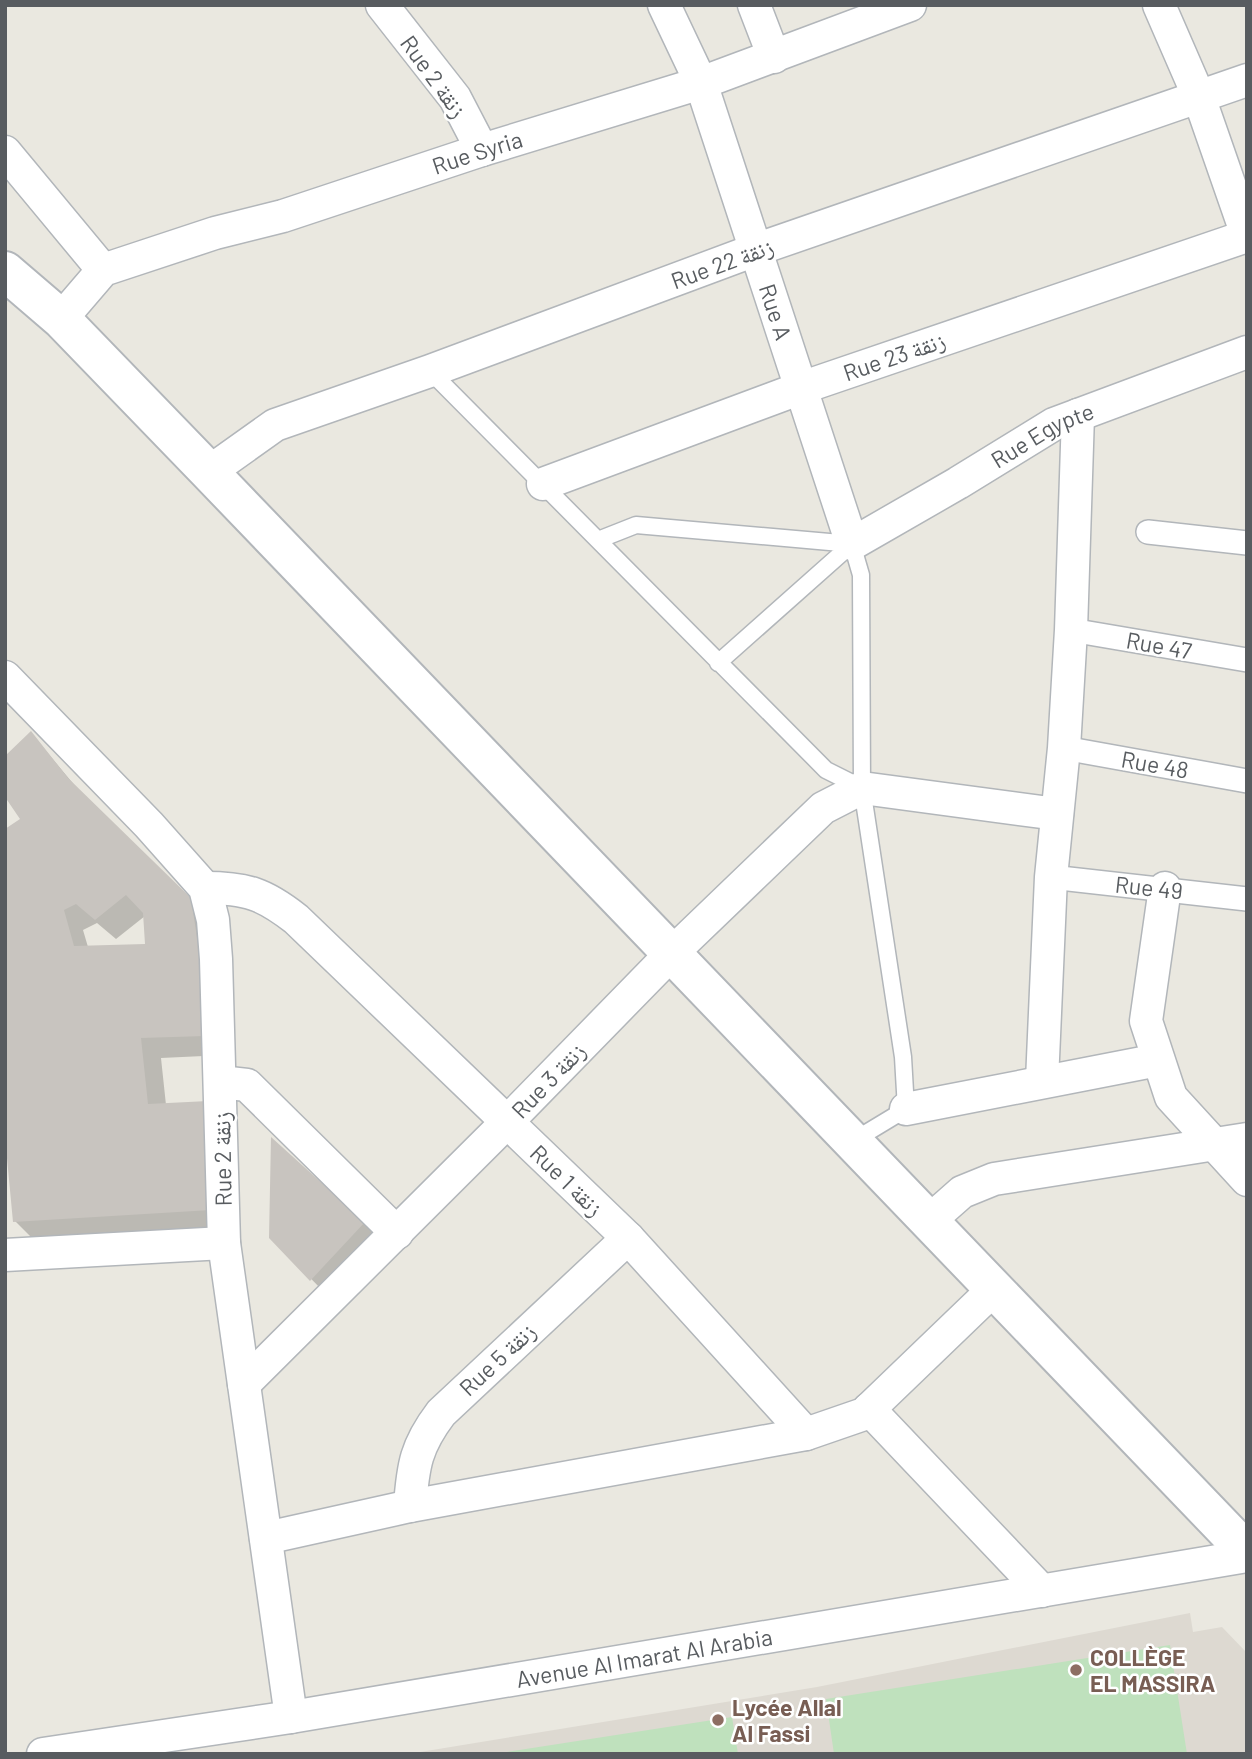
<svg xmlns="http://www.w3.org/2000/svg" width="1252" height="1759" viewBox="0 0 1252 1759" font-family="Barlow,'Noto Naskh Arabic',sans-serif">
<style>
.education{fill:#ddd9d1}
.green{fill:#bfe1bd}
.shadow{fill:#0003;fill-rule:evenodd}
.building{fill:#c8c4bf;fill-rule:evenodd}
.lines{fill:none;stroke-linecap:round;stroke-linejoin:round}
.service-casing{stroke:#b2b6ba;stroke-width:19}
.pedestrian-casing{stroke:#b2b6ba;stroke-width:26}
.minor-casing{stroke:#b2b6ba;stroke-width:35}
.tertiary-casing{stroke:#b2b6ba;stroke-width:42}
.service{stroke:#fff;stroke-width:16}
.pedestrian{stroke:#fff;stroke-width:23}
.minor{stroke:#fff;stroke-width:32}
.tertiary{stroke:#fff;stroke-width:38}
.education-dot{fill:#8d6e63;stroke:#fff;stroke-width:2.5}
.labels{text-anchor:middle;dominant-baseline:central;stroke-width:5;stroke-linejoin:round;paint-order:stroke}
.street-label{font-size:23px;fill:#585c60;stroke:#fff}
.education-label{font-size:23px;font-weight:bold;fill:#785e54;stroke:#fff;text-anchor:start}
</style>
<rect width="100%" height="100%" fill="#eae8e0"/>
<!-- education -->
<path class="education" d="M1190,1613L1193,1632L1222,1627L1247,1653V1754H408L817,1687Z"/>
<!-- green -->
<path class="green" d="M1170,1645L1187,1754H834L826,1699Z
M732,1717L738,1754H494Z"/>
<!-- shadow -->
<path class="shadow" d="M31,733L81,793L211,920L225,1055L161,1058L166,1105L230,1229L35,1241L15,1221L20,822ZM145,916L147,945L88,947L83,930L97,923L116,939Z
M272,1140L377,1236L325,1293L270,1237Z"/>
<!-- building -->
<path class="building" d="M31,731L68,778L191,898L201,964L206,1036L141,1038L148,1104L208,1101L211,1210L13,1222L5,1137V829L20,819L5,797V756ZM126,895L143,913L145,944L74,946L64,910L76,904L95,920Z
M271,1137L365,1222L310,1281L269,1238Z"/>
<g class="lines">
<!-- service casing -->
<g class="service-casing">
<path id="service" d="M430,371L826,770L862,788
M598,540L636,525L852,544
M852,544L861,575L862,788L903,1057L906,1109L853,1141
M718,663L852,544"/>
</g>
<!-- pedestrian casing -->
<g class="pedestrian-casing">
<path id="pedestrian" d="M1148,532L1247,543
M1071,630L1247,660
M1064,748L1247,781
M1051,877L1247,899"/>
</g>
<!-- minor casing -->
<g class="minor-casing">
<g id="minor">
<path d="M382,5L455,98L482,150"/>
<path id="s1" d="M664,5L701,83L852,544L958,483L1054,424L1247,352"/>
<path d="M754,5L774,57"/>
<path d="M1159,5L1199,97L1247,235"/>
<path d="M5,152L103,270"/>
<path id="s2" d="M61,319L103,270L215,233L283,216L482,150L701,83L910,5"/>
<path d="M209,472L275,425L430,371L755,250L1247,80"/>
<path d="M543,484L801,388L1247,236"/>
<path d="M5,677L149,825L205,888L213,920L216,959L224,1243L291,1717"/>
<path d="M205,888C247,888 264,894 296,919L628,1238L806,1434"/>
<path d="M1165,888L1146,1021L1171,1097L1247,1180"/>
<path d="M1042,1081L1051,877L1064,748L1071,630L1078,415"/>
<path d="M220,1082L247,1085L397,1233"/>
<path d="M906,1109L1158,1060"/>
<path d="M928,1222L962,1192L994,1179L1247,1139"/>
<path d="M5,1255L224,1243"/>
<path d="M244,1384L507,1122L671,954L823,808L862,788L1057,814"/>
<path d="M869,1409L1042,1591"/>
<path d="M410,1506C413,1465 416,1446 441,1413L628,1238"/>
<path d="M266,1538L410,1506L806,1434L864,1414L994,1289"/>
<path id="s3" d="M43,1754L291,1717L1247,1556"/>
</g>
</g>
<!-- tertiary casing -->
<g class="tertiary-casing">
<path id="tertiary" d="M5,271L61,319L209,472L1247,1552"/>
</g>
<!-- service -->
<use href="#service" class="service"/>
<!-- pedestrian -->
<use href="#pedestrian" class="pedestrian"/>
<!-- minor -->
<use href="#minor" class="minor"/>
<!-- tertiary -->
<use href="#tertiary" class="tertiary"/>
</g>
<!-- markers -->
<g class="education-dot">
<circle cx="1076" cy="1670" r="7"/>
<circle cx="718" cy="1720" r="7"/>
</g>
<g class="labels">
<!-- street labels -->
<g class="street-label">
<text transform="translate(434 76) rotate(54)">Rue 2 زنقة</text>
<text stroke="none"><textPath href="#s2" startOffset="457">Rue Syria</textPath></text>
<text transform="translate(722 263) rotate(-20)">Rue 22 زنقة</text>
<text stroke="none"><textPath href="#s1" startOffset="327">Rue A</textPath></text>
<text transform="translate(894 356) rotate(-19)">Rue 23 زنقة</text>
<text stroke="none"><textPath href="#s1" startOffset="791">Rue Egypte</textPath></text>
<text transform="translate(1159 645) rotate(10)">Rue 47</text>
<text transform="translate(1155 764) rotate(10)">Rue 48</text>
<text transform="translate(1149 887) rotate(6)">Rue 49</text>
<text transform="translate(548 1080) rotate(-46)">Rue 3 زنقة</text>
<text transform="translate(222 1159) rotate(-91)">Rue 2 زنقة</text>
<text transform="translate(567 1180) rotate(44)">Rue 1 زنقة</text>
<text transform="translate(497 1359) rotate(-43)">Rue 5 زنقة</text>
<text stroke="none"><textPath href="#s3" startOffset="609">Avenue Al Imarat Al Arabia</textPath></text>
</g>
<!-- education labels -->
<g class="education-label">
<text x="1090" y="1657">COLLÈGE<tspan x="1090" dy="26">EL MASSIRA</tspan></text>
<text x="732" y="1707">Lycée Allal<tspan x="732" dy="26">Al Fassi</tspan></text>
</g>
</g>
<!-- border -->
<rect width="1252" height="1759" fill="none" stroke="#585c60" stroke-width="14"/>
</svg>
